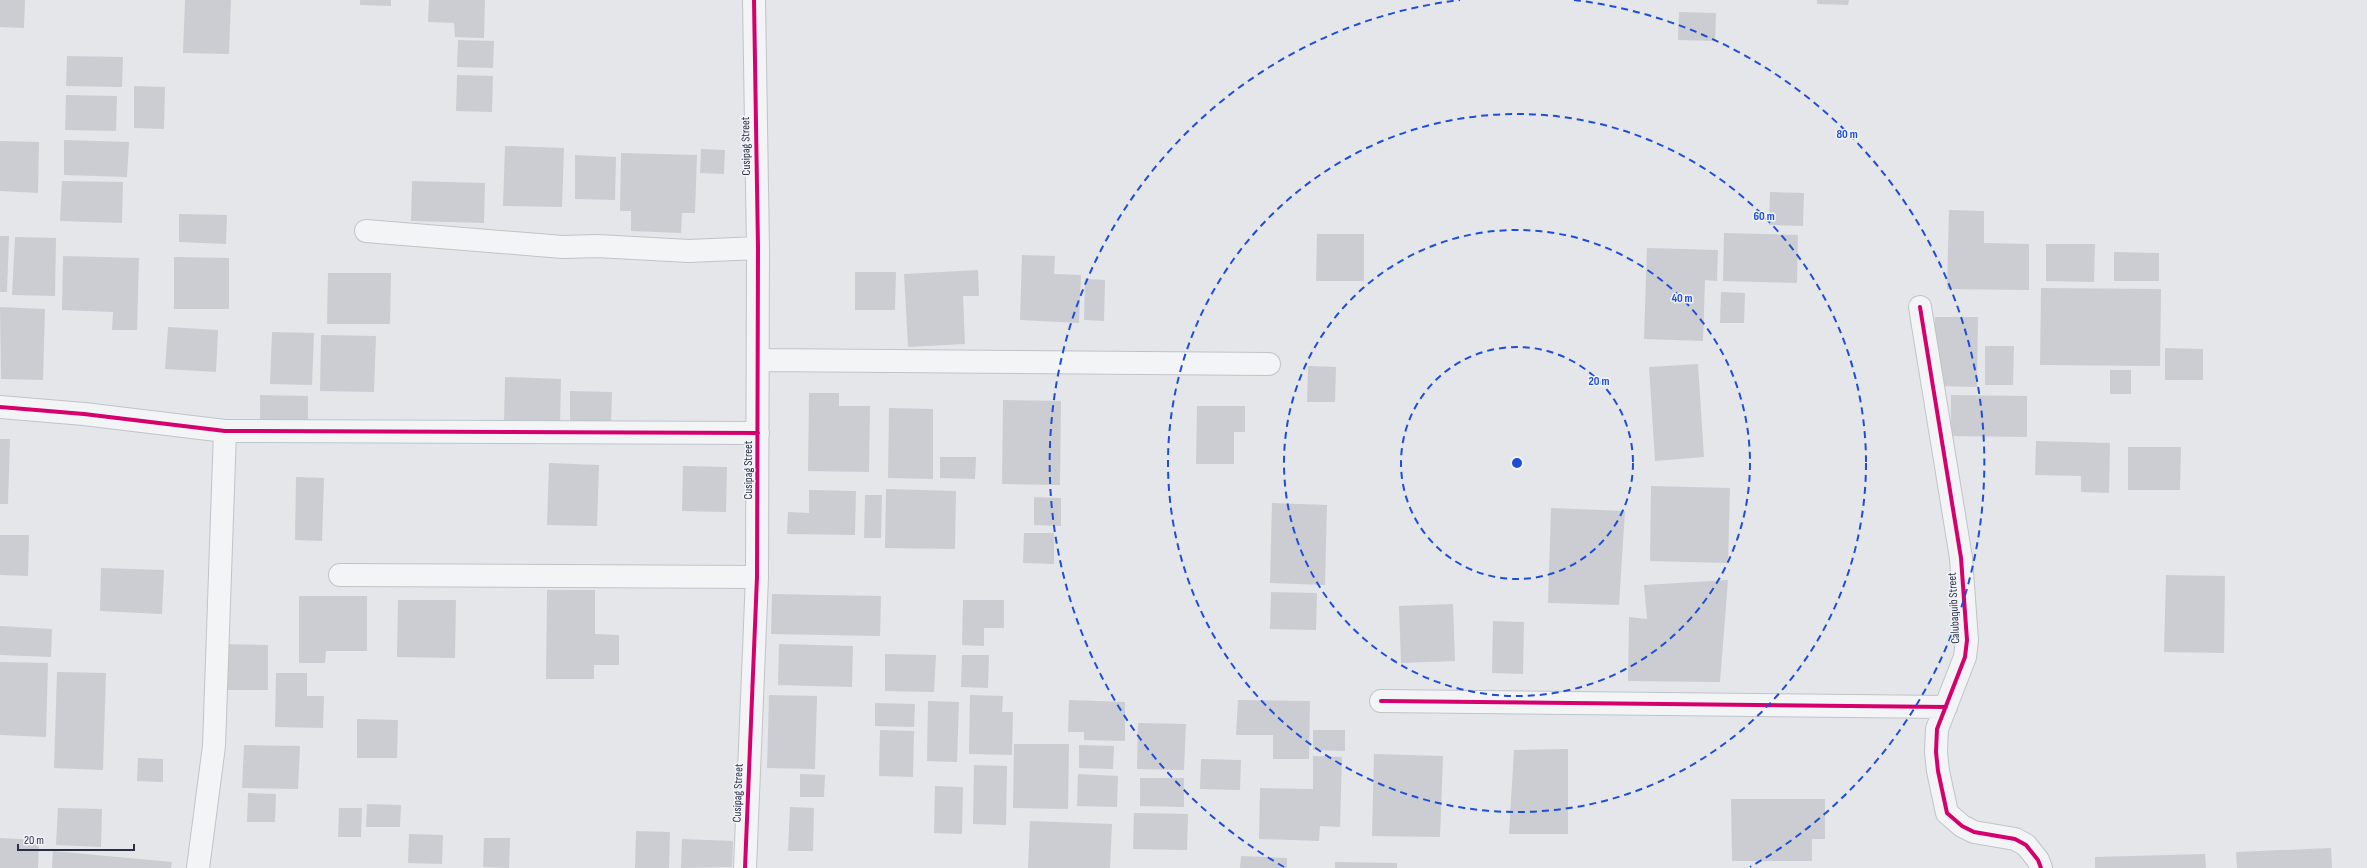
<svg xmlns="http://www.w3.org/2000/svg" width="2367" height="868" viewBox="0 0 2367 868" font-family="'Sofia Sans Condensed',sans-serif">
<style>
.building{fill:#cbcdd2}
.lines{fill:none;stroke-linecap:round;stroke-linejoin:round}
.minor-casing{stroke:#c1c3c8;stroke-width:24}
.minor{stroke:#f3f4f6;stroke-width:22}
.cycleway-casing{stroke:#f2f4f9;stroke-width:6}
.cycleway{stroke:#d6006c;stroke-width:4}
.ring{fill:none;stroke:#1d4ed8;stroke-width:2;stroke-dasharray:7 5}
.labels{text-anchor:middle;dominant-baseline:central;stroke-width:3;stroke-linejoin:round;paint-order:stroke}
.street-label{font-size:12px;fill:#292f45;stroke:#f2f4f9}
.centre{fill:#1d4ed8;stroke:#f2f4f9;stroke-width:2}
.ring-label{font-size:12px;text-anchor:middle;font-weight:bold;fill:#1d4ed8;stroke:#f2f4f9;stroke-width:3;stroke-linejoin:round;paint-order:stroke}
</style>
<rect width="100%" height="100%" fill="#e4e6ea"/>
<!-- building -->
<path class="building" d="M0,0H25L24,28L0,27Z
M185,0H231L229,54L183,53Z
M360,0H391V6L360,5Z
M429,0H485L484,38L455,37L454,23L428,22Z
M1817,0H1849L1848,5L1817,4Z
M1679,12L1716,13L1715,41L1678,40Z
M458,40L494,41L493,68L457,67Z
M67,56L123,57L122,87L66,86Z
M457,75L493,76L492,112L456,111Z
M134,86L165,87L164,129L134,128Z
M66,95L117,96L116,131L65,130Z
M64,140L129,142L127,177L64,175Z
M0,141L39,142L38,193L0,191Z
M505,146L564,148L562,207L503,206Z
M701,149L725,150L724,174L700,173Z
M621,153L697,155L695,213H682L681,233L631,231V211H620Z
M575,155L616,157L615,200L575,199Z
M62,181L123,182L122,223L60,221Z
M412,181L485,183L484,223L411,221Z
M1770,192L1804,193L1803,226L1769,225Z
M1949,210L1984,211V243L2029,244V290L1947,289Z
M179,214L227,215L226,244L179,242Z
M1724,233L1798,235L1797,283L1723,281Z
M1317,234H1364V281H1316Z
M0,236H9L7,292H0Z
M15,237L56,238L55,296L12,295Z
M2046,244H2095L2094,282L2046,281Z
M1647,248L1718,250L1717,281L1705,280L1703,341L1644,339Z
M2114,252L2159,253V281H2114Z
M1022,255L1055,256L1054,274L1081,275L1079,323L1020,320Z
M63,256L139,258L137,330H112L113,312L62,310Z
M174,257L229,258V309H174Z
M978,270L979,296H963L965,344L908,347L904,274Z
M855,272H896L895,310H855Z
M328,273H391L390,324H327Z
M1085,279L1105,280L1104,321L1084,320Z
M2041,288L2161,289L2160,366L2040,365Z
M1721,292L1745,293L1744,323H1720Z
M0,307L45,309L43,380L1,379Z
M1935,317H1978L1977,387L1934,386Z
M168,327L218,330L216,372L165,369Z
M272,332L314,333L312,385L270,384Z
M321,335L376,336L374,392L320,391Z
M1985,346H2014L2013,385H1985Z
M2165,348L2203,349V380H2165Z
M1698,364L1704,457L1655,461L1649,367Z
M1308,366L1336,367L1335,402H1307Z
M2110,370H2131V394H2110Z
M505,377L561,379L560,424L504,422Z
M570,391L612,392L611,422H570Z
M809,393H839V406H870L869,472L808,471Z
M260,395L308,396V422H260Z
M1951,395L2027,396V437L1951,436Z
M1003,400L1061,401L1060,485L1002,484Z
M1197,406H1245V432H1234V464H1196Z
M889,408L933,409V479L888,478Z
M0,439H10L8,504H0Z
M2036,441L2110,443L2109,493L2081,492V476L2035,475Z
M2128,447H2181L2180,490H2128Z
M940,457H976L975,479L940,478Z
M549,463L599,465L597,526L547,525Z
M683,466L727,467L726,512L682,511Z
M296,477L324,478L322,541L295,540Z
M1651,486L1730,488L1728,563L1650,561Z
M886,489L956,491L955,549L885,548Z
M809,490L856,491L855,535L787,534L788,512L809,513Z
M865,495H882L881,538H864Z
M1034,497L1061,498V526L1034,525Z
M1272,503L1327,505L1325,585L1270,583Z
M1551,508L1625,511L1619,605L1548,603Z
M1024,533H1054V564L1023,563Z
M0,535H29L28,576L0,575Z
M101,568L164,570L162,614L100,611Z
M2166,575L2225,576L2224,653L2164,652Z
M1728,580L1720,682L1628,681L1629,617L1647,619L1644,585Z
M547,590H595V634L619,635V665H594V679H546Z
M1271,592L1317,593L1316,630L1270,629Z
M772,594L881,596L880,636L771,634Z
M299,596H367V651H326L325,663H299Z
M398,600H456L455,658L397,657Z
M963,600H1004V628H984V646L962,645Z
M1453,604L1455,661L1401,663L1399,606Z
M1493,621L1524,622L1523,674L1492,673Z
M0,626L52,629L51,657L0,655Z
M220,644L268,645V690H219Z
M779,644L853,646L852,687L778,685Z
M885,654L936,655L934,692L885,691Z
M962,655H989L988,688L961,687Z
M0,662L48,663L46,737L0,735Z
M57,672L106,673L103,770L54,768Z
M276,673H307V696H324L323,728L275,727Z
M769,695L817,696L815,769L767,768Z
M970,695L1003,696L1002,712H1013L1012,755L969,754Z
M1069,700L1125,702V741L1084,740V732H1068Z
M1238,700L1310,701L1309,759H1273V735H1236Z
M928,701L959,702L957,762L927,761Z
M875,703L915,704L914,727L875,726Z
M357,719L398,720L397,758H357Z
M1138,723L1186,724L1184,770L1137,769Z
M880,730L914,731L913,777L879,776Z
M1313,730H1345V751L1313,750Z
M1014,744H1069L1068,809L1013,808Z
M244,745L300,746L298,789L242,788Z
M1079,745L1114,746L1113,769L1079,768Z
M1568,749V834H1509L1514,750Z
M1374,754L1443,756L1440,837L1372,836Z
M1313,756L1342,757L1340,827L1320,826L1319,841L1259,839L1260,788L1313,789Z
M138,758L163,759V782L137,781Z
M1201,759L1241,760L1240,790L1200,789Z
M974,765L1007,766L1006,825L973,824Z
M800,774L825,775L824,797H800Z
M1078,774L1118,776L1117,807L1077,806Z
M1140,778H1184V807L1140,806Z
M935,786L963,787L962,834L934,833Z
M248,793L276,794L275,822H247Z
M1731,799H1825V839H1812V861H1732Z
M367,804L401,805L400,827H366Z
M790,807L814,808L813,851H788Z
M58,808L102,809L101,847L56,845Z
M339,808H362L361,837H338Z
M1134,813L1188,814L1187,850L1133,849Z
M1030,821L1112,824L1110,868H1028Z
M636,831L670,832L669,868H635Z
M409,834L443,835L442,864L408,863Z
M0,838L39,840L38,868H0Z
M484,838H510L509,868L483,867Z
M682,839L733,841L732,867L681,868Z
M2331,848L2332,868H2237L2236,852Z
M53,851L172,862L171,868H52Z
M2205,854L2206,868H2095V857Z
M1241,856L1287,858V868H1240Z
M1335,862L1397,863V868H1335Z"/>
<g class="lines">
<!-- minor casing -->
<g class="minor-casing">
<path id="minor" d="M366,231L563,247L597,246L689,251L758,248
M1920,307L1961,558L1967,640L1965,657L1937,729L1936,752L1938,771L1947,813L1962,826L1974,832L2015,839L2026,845L2038,860L2041,868
M758,360L1269,364
M0,407L84,414L225,431L758,433
M340,575L757,577
M1381,701L1946,707
M198,868L214,746L225,431
M745,868L757,577L758,248L754,0"/>
</g>
<!-- minor -->
<use href="#minor" class="minor"/>
<!-- cycleway casing -->
<g class="cycleway-casing">
<path id="cycleway" d="M1920,307L1961,558L1967,640L1965,657L1937,729L1936,752L1938,771L1947,813L1962,826L1974,832L2015,839L2026,845L2038,860L2041,868
M0,407L84,414L225,431L758,433
M1381,701L1946,707
M745,868L757,577L758,248L754,0"/>
</g>
<!-- cycleway -->
<use href="#cycleway" class="cycleway"/>
</g>
<!-- distance rings -->
<g class="ring">
<circle cx="1517" cy="463" r="116"/>
<circle cx="1517" cy="463" r="233"/>
<circle cx="1517" cy="463" r="349"/>
<path d="M1284 867A466 466 0 0 1 1460 0M1574 0A466 466 0 0 1 1750 867"/>
</g>
<g class="labels">
<!-- street labels -->
<g class="street-label">
<text transform="translate(746 146) rotate(-91)">Cusipag Street</text>
<text transform="translate(748 470) rotate(-90)">Cusipag Street</text>
<text transform="translate(1954 608) rotate(-93)">Calubaquib Street</text>
<text transform="translate(738 793) rotate(-88)">Cusipag Street</text>
</g>
</g>
<circle cx="1517" cy="463" r="6" class="centre"/>
<g class="ring-label">
<text x="1847" y="138">80 m</text>
<text x="1764" y="220">60 m</text>
<text x="1682" y="302">40 m</text>
<text x="1599" y="385">20 m</text>
</g>
<!-- scale -->
<path d="M18 844v6h116v-6" fill="none" stroke="#292f45" stroke-width="2"/>
<text x="24" y="844" font-size="12" fill="#292f45" stroke="#f2f4f9" stroke-width="3" paint-order="stroke">20 m</text>
</svg>
